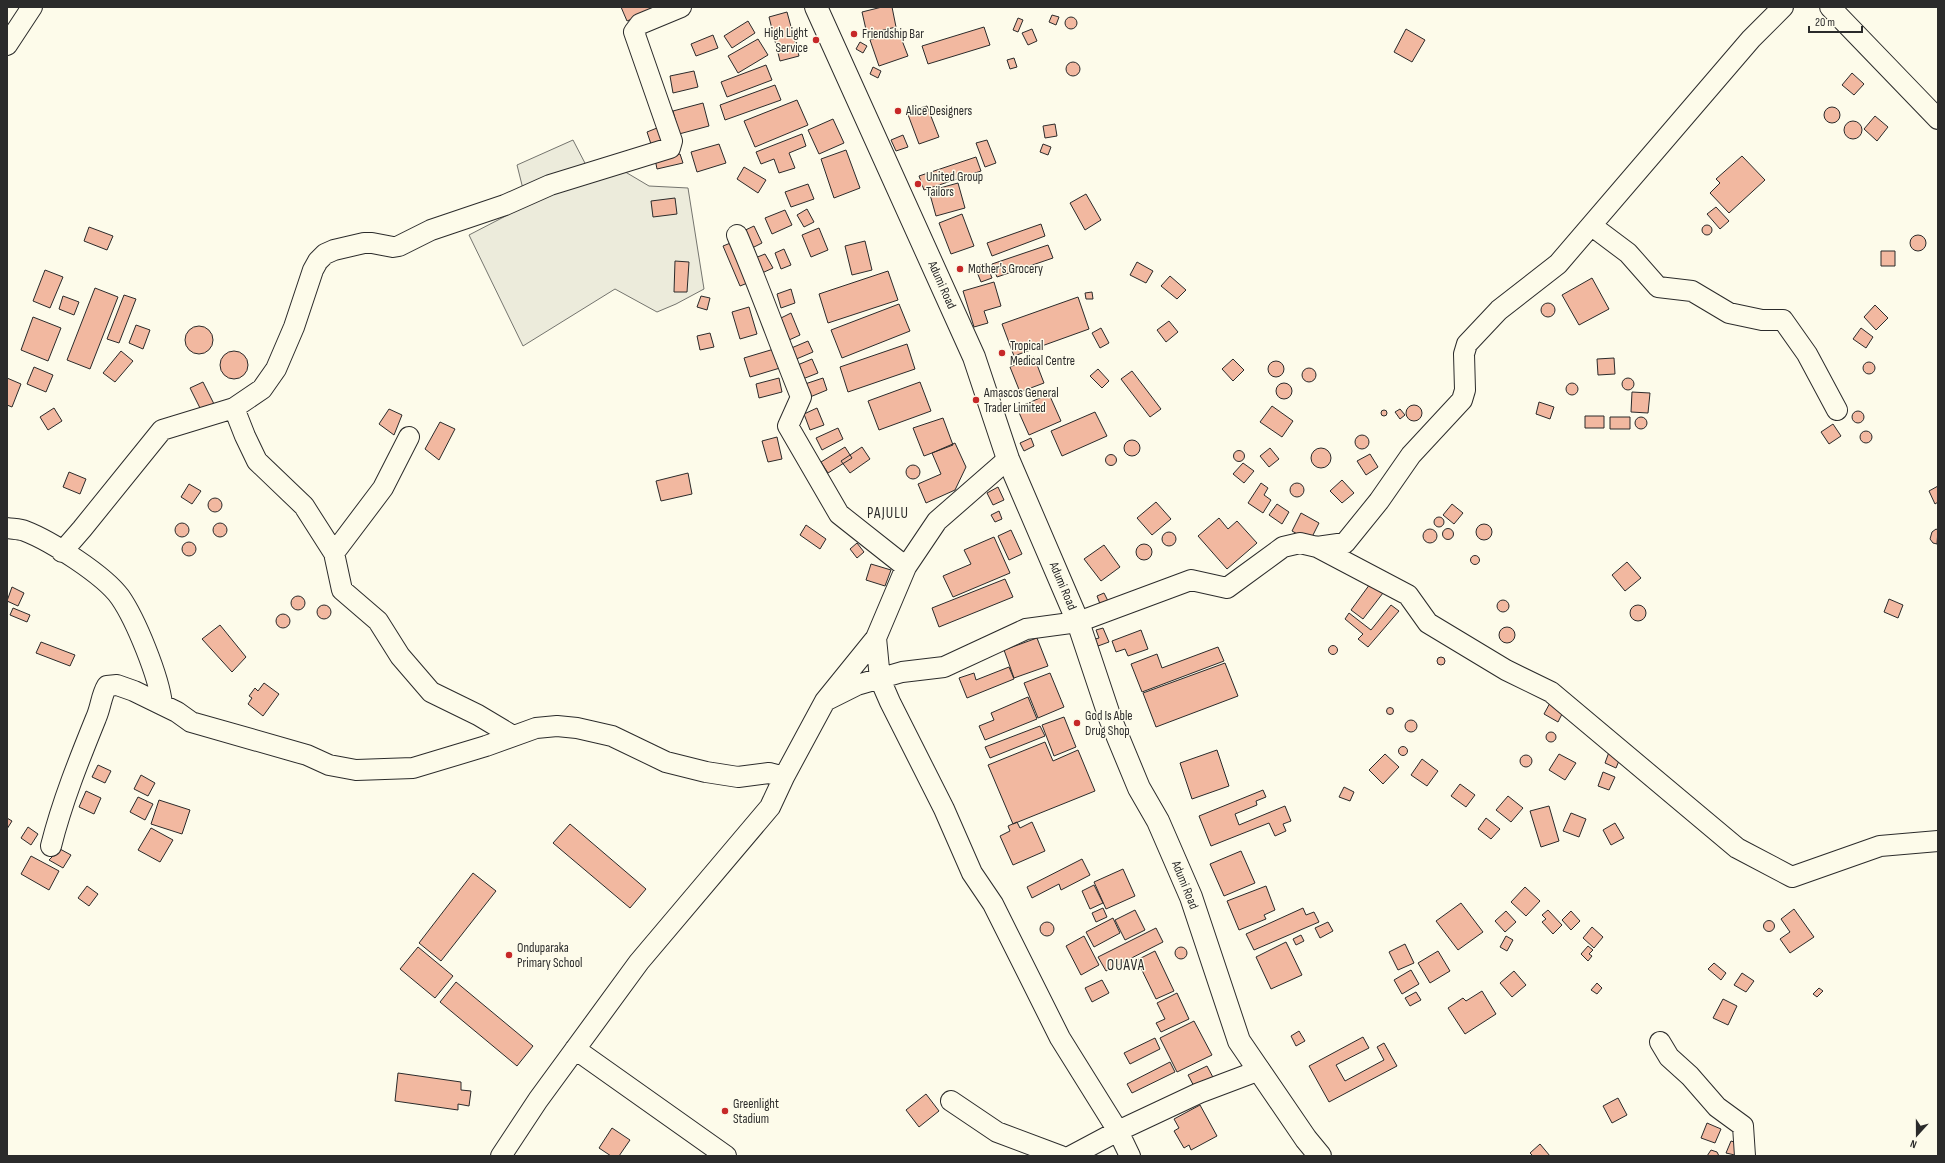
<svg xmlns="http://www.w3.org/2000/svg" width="1945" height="1163" viewBox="0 0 1945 1163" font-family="'Sofia Sans Condensed',sans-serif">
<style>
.green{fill:#ecebdb;stroke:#74746e}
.building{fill:#f2b8a0;stroke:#2b2b2b}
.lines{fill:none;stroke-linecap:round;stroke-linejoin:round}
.minor-casing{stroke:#2b2b2b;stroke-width:22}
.major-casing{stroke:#2b2b2b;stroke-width:24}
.minor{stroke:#fdfbea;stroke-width:20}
.major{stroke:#fdfbea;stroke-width:22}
.poi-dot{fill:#c62828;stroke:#fdfbea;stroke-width:1.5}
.labels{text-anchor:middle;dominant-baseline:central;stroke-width:3;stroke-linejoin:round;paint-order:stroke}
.poi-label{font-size:13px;fill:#2b2b2b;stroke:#fdfbea;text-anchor:start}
.street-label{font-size:13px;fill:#2b2b2b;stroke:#fdfbea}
.quarter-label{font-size:15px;letter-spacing:1px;fill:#2b2b2b;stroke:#fdfbea}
</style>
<rect width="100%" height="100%" fill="#fdfbea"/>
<!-- green -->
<path class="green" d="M573,140L587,167L622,170L649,186L688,188L704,289L676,304L657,312L615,289L523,346L469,235L527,205L517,165Z"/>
<!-- building -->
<path class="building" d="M621,7H661L627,21Z
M882,7H892L896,27L867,34L862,12Z
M787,12L799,56L780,61L769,17Z
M1052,15L1059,17L1056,25L1049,22Z
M1065 23a6 6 0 1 1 12 0a6 6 0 1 1-12 0Z
M1018,18L1023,20L1018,32L1013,30Z
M748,21L755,33L732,48L724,36Z
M984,27L990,45L928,64L922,46Z
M1032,29L1037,41L1028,45L1022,33Z
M1406,29L1425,40L1412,62L1394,52Z
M898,30L908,56L879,66L870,40Z
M713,35L718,48L696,56L691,44Z
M758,39L768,55L738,73L728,56Z
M860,42L867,46L863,53L856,49Z
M1014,58L1017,67L1010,69L1007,60Z
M1066 69a7 7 0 1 1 14 0a7 7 0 1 1-14 0Z
M766,65L772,80L727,97L721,82Z
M873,67L881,71L878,78L870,74Z
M694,71L698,87L673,93L670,76Z
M1852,73L1864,84L1854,95L1842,85Z
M775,85L781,100L725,120L720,105Z
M797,100L808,125L755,147L744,121Z
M703,103L709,126L679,134L673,111Z
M927,106L939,137L919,144L907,112Z
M1824 115a8 8 0 1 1 16 0a8 8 0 1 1-16 0Z
M1875,116L1888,127L1877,141L1864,129Z
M833,119L844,143L819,154L808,130Z
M1844 130a9 9 0 1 1 18 0a9 9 0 1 1-18 0Z
M1055,124L1057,136L1045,138L1043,126Z
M657,128L662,140L651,144L647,132Z
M802,134L806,146L789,153L795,168L779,173L774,159L761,164L756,152Z
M903,135L908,147L896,151L891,140Z
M987,140L996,163L985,167L976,143Z
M719,144L726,163L697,172L691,152Z
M1043,144L1051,147L1048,155L1040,152Z
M846,150L860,188L834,198L821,159Z
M680,154L683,163L657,169L655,159Z
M1742,156L1765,180L1729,213L1710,193L1720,183L1716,179Z
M976,157L981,171L924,190L919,176Z
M744,167L766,180L758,193L737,179Z
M958,183L965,208L936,216L929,191Z
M808,184L814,199L791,207L785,192Z
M1086,194L1101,220L1085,230L1070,203Z
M675,198L677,214L653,217L651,201Z
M1716,207L1729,221L1720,229L1707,214Z
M807,209L814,222L804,227L797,215Z
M785,210L792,225L772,234L765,218Z
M962,214L974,246L951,254L939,223Z
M1041,224L1045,236L992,256L987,243Z
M1702 230a5 5 0 1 1 10 0a5 5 0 1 1-10 0Z
M754,226L762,243L748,250L739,233Z
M89,227L113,236L107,250L84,241Z
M819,228L828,250L811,257L802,235Z
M1910 243a8 8 0 1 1 16 0a8 8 0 1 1-16 0Z
M865,241L872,270L852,275L845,246Z
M733,242L750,282L740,286L723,246Z
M1048,245L1053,258L997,277L992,264Z
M784,249L791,265L781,269L775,253Z
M1881,251H1895V266H1881Z
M765,254L773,268L762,273L755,258Z
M675,261L689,262L687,292H674Z
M1137,262L1153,271L1146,283L1130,275Z
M986,263L992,278L981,282L975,267Z
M45,270L63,277L50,308L33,301Z
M888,271L898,300L828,323L819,294Z
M1170,276L1186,290L1177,299L1161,286Z
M1592,278L1609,309L1579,325L1562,295Z
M994,282L1001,306L984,311L988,323L974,327L963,291Z
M95,288L118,297L90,369L67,360Z
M791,289L795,303L781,308L777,294Z
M1092,292L1093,299H1086L1085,293Z
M124,295L136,299L119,343L107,339Z
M63,296L79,302L74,315L59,309Z
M701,296L710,298L707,310L697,307Z
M1078,297L1089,329L1014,356L1002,324Z
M1541 310a7 7 0 1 1 14 0a7 7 0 1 1-14 0Z
M899,304L910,331L842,358L831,330Z
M1875,305L1888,318L1876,330L1864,317Z
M749,307L757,334L740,339L732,312Z
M791,313L800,335L789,340L781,318Z
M33,317L61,328L48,361L21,350Z
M1169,321L1178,332L1166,342L1157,330Z
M136,325L150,330L143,349L129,343Z
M185 340a14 14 0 1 1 28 0a14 14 0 1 1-28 0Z
M1101,328L1109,343L1100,348L1092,333Z
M1861,328L1873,337L1866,348L1853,339Z
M710,333L714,347L700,350L697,336Z
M808,341L813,352L794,360L789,349Z
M907,344L915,369L848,392L840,367Z
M774,349L780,368L750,377L744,358Z
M121,351L133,361L115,382L103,373Z
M220 365a14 14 0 1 1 28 0a14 14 0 1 1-28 0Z
M1034,357L1044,383L1020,392L1010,367Z
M1614,358L1615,374L1598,375L1597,359Z
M812,359L818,373L800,380L795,366Z
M1233,359L1244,370L1233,381L1222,369Z
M1268 369a8 8 0 1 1 16 0a8 8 0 1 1-16 0Z
M1863 368a6 6 0 1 1 12 0a6 6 0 1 1-12 0Z
M34,367L53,375L46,392L27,384Z
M1302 375a7 7 0 1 1 14 0a7 7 0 1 1-14 0Z
M1098,369L1109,381L1102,388L1090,376Z
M1132,371L1161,409L1150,417L1121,379Z
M7,378L21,384L12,407L7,405Z
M779,378L782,392L759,398L756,384Z
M823,378L827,390L810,397L805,384Z
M1622 384a6 6 0 1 1 12 0a6 6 0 1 1-12 0Z
M203,382L215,406L202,412L190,388Z
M920,382L931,411L879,430L868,401Z
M1276 391a8 8 0 1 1 16 0a8 8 0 1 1-16 0Z
M1566 389a6 6 0 1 1 12 0a6 6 0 1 1-12 0Z
M1632,392L1650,393L1648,413L1631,412Z
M1049,394L1061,421L1029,435L1017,408Z
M1539,402L1554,407L1550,419L1536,414Z
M1406 413a8 8 0 1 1 16 0a8 8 0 1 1-16 0Z
M1272,406L1293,421L1282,437L1260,422Z
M54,408L62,421L48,430L40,417Z
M817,408L824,425L810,430L804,414Z
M389,409L402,415L394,435L379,424Z
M1400,409L1405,415L1400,419L1395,412Z
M1381 413a3 3 0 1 1 6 0a3 3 0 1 1-6 0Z
M1852 417a6 6 0 1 1 12 0a6 6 0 1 1-12 0Z
M1095,412L1107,436L1062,456L1051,431Z
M1585,416H1604V428H1585Z
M1635 423a6 6 0 1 1 12 0a6 6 0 1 1-12 0Z
M1610,417H1630V429H1610Z
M943,418L953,445L924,456L913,428Z
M440,422L455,429L439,460L425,449Z
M1833,424L1841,436L1829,444L1821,432Z
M838,428L843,439L822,450L816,438Z
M1860 437a6 6 0 1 1 12 0a6 6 0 1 1-12 0Z
M1355 442a7 7 0 1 1 14 0a7 7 0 1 1-14 0Z
M777,437L782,459L768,462L762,441Z
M1031,438L1034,446L1024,451L1020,443Z
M1124 448a8 8 0 1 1 16 0a8 8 0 1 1-16 0Z
M955,443L966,467L955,490L926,503L918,484L941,474L932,453Z
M845,447L852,458L828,473L821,462Z
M862,447L870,459L850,473L841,461Z
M1311 458a10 10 0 1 1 20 0a10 10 0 1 1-20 0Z
M1270,448L1279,459L1269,467L1260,456Z
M1233.5 456a5.5 5.5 0 1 1 11 0a5.5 5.5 0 1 1-11 0Z
M1370,454L1378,467L1366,475L1357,461Z
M1105.5 460a5.5 5.5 0 1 1 11 0a5.5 5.5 0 1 1-11 0Z
M1243,463L1254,471L1244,483L1233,474Z
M906 472a7 7 0 1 1 14 0a7 7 0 1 1-14 0Z
M69,472L86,479L80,494L63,487Z
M688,473L692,494L661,501L656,481Z
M1342,480L1354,493L1342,503L1330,491Z
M1290 490a7 7 0 1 1 14 0a7 7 0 1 1-14 0Z
M1261,483L1268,488L1264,495L1271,500L1263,513L1248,503Z
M189,484L201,491L192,504L181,497Z
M1938,486V502L1935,504L1929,491Z
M998,487L1004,500L993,505L987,493Z
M208 505a7 7 0 1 1 14 0a7 7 0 1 1-14 0Z
M1156,502L1171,519L1152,535L1137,518Z
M1277,504L1289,512L1282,524L1269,515Z
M1452,504L1463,513L1454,524L1443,515Z
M999,511L1002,519L995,522L991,515Z
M1301,513L1319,523L1310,541L1292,531Z
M1434 522a5 5 0 1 1 10 0a5 5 0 1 1-10 0Z
M1219,518L1228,529L1237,521L1257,543L1227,569L1198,536Z
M213 530a7 7 0 1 1 14 0a7 7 0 1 1-14 0Z
M175 530a7 7 0 1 1 14 0a7 7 0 1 1-14 0Z
M1476 532a8 8 0 1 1 16 0a8 8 0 1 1-16 0Z
M806,525L826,539L820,549L800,535Z
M1442.5 534a5.5 5.5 0 1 1 11 0a5.5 5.5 0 1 1-11 0Z
M1936,529L1938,530L1937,544L1933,543L1930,539L1932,532Z
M1423 536a7 7 0 1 1 14 0a7 7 0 1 1-14 0Z
M1011,530L1022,554L1009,560L998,536Z
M1162 539a7 7 0 1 1 14 0a7 7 0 1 1-14 0Z
M994,537L1010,573L953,597L943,576L971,564L964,550Z
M182 549a7 7 0 1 1 14 0a7 7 0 1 1-14 0Z
M857,543L864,552L857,558L850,549Z
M1136 552a8 8 0 1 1 16 0a8 8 0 1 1-16 0Z
M1104,545L1120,567L1101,581L1084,559Z
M1470.5 560a4.5 4.5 0 1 1 9 0a4.5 4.5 0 1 1-9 0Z
M1627,562L1641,578L1625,591L1612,575Z
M871,564L891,570L885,586L866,580Z
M1005,579L1013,597L939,627L932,608Z
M1370,584L1383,593L1363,619L1351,610Z
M12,587L24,593L18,606L7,601Z
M1104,593L1108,601L1100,604L1097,596Z
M291 603a7 7 0 1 1 14 0a7 7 0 1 1-14 0Z
M1889,599L1903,605L1898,618L1884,612Z
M1497 606a6 6 0 1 1 12 0a6 6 0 1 1-12 0Z
M317 612a7 7 0 1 1 14 0a7 7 0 1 1-14 0Z
M1630 613a8 8 0 1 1 16 0a8 8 0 1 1-16 0Z
M1391,605L1399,611L1368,647L1358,639L1363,634L1345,619L1349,613L1371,630Z
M13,608L30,615L27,622L10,615Z
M276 621a7 7 0 1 1 14 0a7 7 0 1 1-14 0Z
M220,625L246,657L232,672L202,639Z
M1499 635a8 8 0 1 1 16 0a8 8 0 1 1-16 0Z
M1103,628L1109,642L1098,646L1095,639L1099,638L1096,630Z
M1141,630L1148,649L1128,656L1125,649L1116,652L1112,641Z
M1037,638L1048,666L1014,678L1004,650Z
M41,642L75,655L70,666L36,653Z
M1328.5 650a4.5 4.5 0 1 1 9 0a4.5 4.5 0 1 1-9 0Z
M1218,647L1224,661L1142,692L1131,664L1157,654L1162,668Z
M1437 661a4 4 0 1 1 8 0a4 4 0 1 1-8 0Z
M1225,663L1238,696L1156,727L1143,693Z
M1009,667L1014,679L967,698L959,678L974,673L976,680Z
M1050,673L1064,707L1038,718L1024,683Z
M264,683L279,694L263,716L248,704L252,698L249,696L255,688L258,691Z
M1028,697L1037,719L985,740L979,726L994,720L991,713Z
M1551,701L1565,708L1558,722L1544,714Z
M1386.5 711a3.5 3.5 0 1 1 7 0a3.5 3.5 0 1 1-7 0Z
M1064,717L1076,747L1054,756L1042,725Z
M1405 726a6 6 0 1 1 12 0a6 6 0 1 1-12 0Z
M1040,726L1045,736L990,758L985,747Z
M1546 737a5 5 0 1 1 10 0a5 5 0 1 1-10 0Z
M1045,742L1053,761L1078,750L1095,791L1013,824L988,765Z
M1398.5 751a4.5 4.5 0 1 1 9 0a4.5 4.5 0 1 1-9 0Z
M1217,750L1229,786L1192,799L1180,763Z
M1609,752L1621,756L1616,768L1605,763Z
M1385,754L1399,767L1383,784L1369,770Z
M1559,754L1576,763L1565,780L1549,770Z
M1520 761a6 6 0 1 1 12 0a6 6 0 1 1-12 0Z
M1422,759L1438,771L1427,786L1411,775Z
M98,765L111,771L105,783L92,777Z
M1603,772L1615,777L1609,790L1598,786Z
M141,775L155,783L148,796L134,789Z
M1460,784L1475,795L1466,807L1451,796Z
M1344,787L1354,792L1350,801L1339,797Z
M1263,790L1266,797L1256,801L1257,805L1235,814L1239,825L1285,806L1291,821L1283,824L1286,831L1275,836L1269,823L1211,846L1199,816Z
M86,791L101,798L94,814L79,807Z
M1508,796L1523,808L1511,822L1496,810Z
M138,797L153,804L145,820L130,812Z
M159,800L190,810L182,834L151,824Z
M1549,806L1559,841L1541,847L1530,811Z
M1571,813L1586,819L1579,837L1563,831Z
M7,818L12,821L7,829Z
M1486,818L1500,829L1491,839L1478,829Z
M1017,822L1020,828L1032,822L1045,851L1013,865L1000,836L1010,831L1008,826Z
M1615,823L1624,838L1611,845L1603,830Z
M570,824L646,889L630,908L553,843Z
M28,827L38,834L31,845L21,838Z
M151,828L173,840L160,862L138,850Z
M60,849L71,855L63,868L49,860Z
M1241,851L1255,883L1224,896L1210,864Z
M31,856L59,871L49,890L21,874Z
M1082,859L1090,875L1061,890L1059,884L1032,898L1027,887Z
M1123,869L1135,896L1106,909L1094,882Z
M473,873L496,891L441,961L419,943Z
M1094,885L1103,903L1090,909L1082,891Z
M87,886L98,894L89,906L78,898Z
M1266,886L1275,910L1264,915L1266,919L1239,930L1227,901Z
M1525,887L1540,901L1526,916L1511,902Z
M1461,903L1483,932L1458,950L1436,921Z
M1103,908L1107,917L1096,922L1092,913Z
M1303,908L1306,915L1314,912L1319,922L1254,950L1246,934Z
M1794,909L1814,937L1790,953L1780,939L1790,932L1781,919Z
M1135,910L1145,930L1125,940L1115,920Z
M1548,910L1562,925L1553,934L1542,922L1546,919L1542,915Z
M1506,911L1516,922L1505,932L1495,921Z
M1571,911L1580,921L1571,930L1562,920Z
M1113,918L1120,933L1094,947L1086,932Z
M1763.5 926a5.5 5.5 0 1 1 11 0a5.5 5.5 0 1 1-11 0Z
M1040 929a7 7 0 1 1 14 0a7 7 0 1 1-14 0Z
M1328,922L1333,931L1320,938L1315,928Z
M1592,927L1603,937L1594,948L1583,938Z
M1156,928L1163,942L1106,971L1098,957Z
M1301,935L1304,941L1296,945L1293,939Z
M1084,936L1099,965L1081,975L1066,946Z
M1506,936L1513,940L1507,951L1500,947Z
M1286,942L1302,975L1271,989L1256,957Z
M1405,944L1414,963L1398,970L1389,952Z
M1588,946L1593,950L1589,954L1592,956L1588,961L1581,954Z
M1175 953a6 6 0 1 1 12 0a6 6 0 1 1-12 0Z
M418,947L453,976L435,998L400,969Z
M1155,951L1174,991L1156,999L1137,960Z
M1438,951L1450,971L1430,983L1418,963Z
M1714,963L1726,973L1721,980L1708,969Z
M1411,970L1419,984L1402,994L1394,980Z
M1514,971L1526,985L1512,997L1500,983Z
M1742,973L1754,981L1746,992L1734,985Z
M1102,980L1109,993L1092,1002L1085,988Z
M456,982L533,1046L517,1066L440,1002Z
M1597,983L1602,988L1597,994L1591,990Z
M1819,988L1823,991L1817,997L1813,994Z
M1482,991L1496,1014L1465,1034L1448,1008L1463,998L1466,1001Z
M1416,992L1421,1000L1410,1006L1405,998Z
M1177,993L1189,1019L1161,1032L1156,1023L1165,1019L1157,1003Z
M1723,999L1737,1006L1728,1025L1713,1018Z
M1194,1021L1212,1055L1177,1072L1160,1038Z
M1299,1031L1305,1041L1296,1046L1291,1036Z
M1363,1037L1369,1048L1336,1065L1345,1081L1384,1060L1377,1047L1384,1043L1397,1066L1329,1102L1309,1066Z
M1155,1038L1160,1049L1130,1064L1124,1053Z
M1170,1062L1175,1072L1132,1093L1127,1084Z
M1207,1066L1216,1083L1197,1092L1188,1075Z
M398,1073L461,1082V1090L471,1091L469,1106L458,1104V1110L395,1101Z
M926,1094L939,1111L919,1127L906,1110Z
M1618,1098L1627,1115L1612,1123L1603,1106Z
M1200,1105L1217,1136L1191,1150L1189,1145L1184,1148L1174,1131L1179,1128L1174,1119Z
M1707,1123L1721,1129L1715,1143L1701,1138Z
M612,1128L630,1140L619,1156H611L599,1148Z
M1731,1141L1743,1145L1739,1156L1726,1153Z
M1540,1144L1550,1156H1533L1530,1153Z
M1711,1150L1717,1152L1719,1156H1707Z"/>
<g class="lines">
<!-- minor casing -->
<g class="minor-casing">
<path id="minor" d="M1830,7L1938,119
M7,45L32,7
M1592,226L1628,253L1658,287L1692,291L1729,313L1762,320H1783L1807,354L1837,410
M737,235C760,288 779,343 801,397L788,426L839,514L906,567
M234,408L245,436L257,461L304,506L334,553L342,590L378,621L400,656L431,692L478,715L513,736
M7,528C13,529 20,529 25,531C51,541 104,575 120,597C136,620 159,677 162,704
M1317,547L1345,543L1379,501L1411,455L1462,400L1465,390L1464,354L1467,344L1499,310L1558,264L1751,39L1783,7
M62,552L82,529L162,430L234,408L262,389L276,369L294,327L313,270L318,261L325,254L334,250L364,243H372L393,247L399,246L431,230L505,205L550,185L670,148L672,141L634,32L640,24L681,7
M334,553L383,488L409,437
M876,638L880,679L890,702L944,809L972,873L993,904L1060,1038L1118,1131L1130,1156
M825,701L857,685L902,672L944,667L1026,629L1078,622L1191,580L1227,588L1283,547L1300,543L1317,547L1408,595L1428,623L1506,670L1551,692L1737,848L1792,877L1880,846L1938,841
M51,846C62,802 79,760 96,718C101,707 101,696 107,686L117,685L134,691L177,712L191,722L307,755L329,765L356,770L413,768L486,746L536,728L557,726L577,728L612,736L666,762L706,772L738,777L769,773L784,777
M1660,1042L1669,1057L1690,1076L1717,1107L1743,1126L1745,1156
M575,1049L726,1156
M951,1101L997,1132L1061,1156
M501,1156L538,1100L639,962L770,807L784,777L825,701L876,638L906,567L937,521L1008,459
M1071,1156L1118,1131L1199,1093L1260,1070"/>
</g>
<!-- major casing -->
<g class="major-casing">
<path id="major" d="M816,7L974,357L1008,459L1078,622L1110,718L1139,788L1158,821L1191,897L1239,1041L1306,1139L1320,1156"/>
</g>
<!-- minor -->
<use href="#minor" class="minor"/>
<!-- major -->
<use href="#major" class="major"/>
</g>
<!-- markers -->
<g class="poi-dot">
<circle cx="854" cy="34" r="4"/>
<circle cx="816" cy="40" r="4"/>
<circle cx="898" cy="111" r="4"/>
<circle cx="918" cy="184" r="4"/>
<circle cx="960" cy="269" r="4"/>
<circle cx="1002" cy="353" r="4"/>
<circle cx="976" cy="400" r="4"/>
<circle cx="1077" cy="723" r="4"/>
<circle cx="509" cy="955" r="4"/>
<circle cx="725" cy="1111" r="4"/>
</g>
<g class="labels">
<!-- poi labels -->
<g class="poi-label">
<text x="808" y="33" text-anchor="end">High Light<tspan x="808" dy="15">Service</tspan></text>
<text x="862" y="34">Friendship Bar</text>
<text x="906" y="111">Alice Designers</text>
<text x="926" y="177">United Group<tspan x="926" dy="15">Tailors</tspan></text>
<text x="968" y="269">Mother's Grocery</text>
<text x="1010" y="346">Tropical<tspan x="1010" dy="15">Medical Centre</tspan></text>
<text x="984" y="393">Amascos General<tspan x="984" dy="15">Trader Limited</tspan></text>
<text x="1085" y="716">God Is Able<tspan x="1085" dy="15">Drug Shop</tspan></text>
<text x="517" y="948">Onduparaka<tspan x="517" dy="15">Primary School</tspan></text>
<text x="733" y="1104">Greenlight<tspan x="733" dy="15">Stadium</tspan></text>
</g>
<!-- street labels -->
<g class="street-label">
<text transform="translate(942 285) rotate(66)">Adumi Road</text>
<text transform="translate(1063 586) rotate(67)">Adumi Road</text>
<text transform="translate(1185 885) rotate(68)">Adumi Road</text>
</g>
<!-- quarter labels -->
<g class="quarter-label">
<text x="888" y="513">PAJULU</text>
<text x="1126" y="965">OUAVA</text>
</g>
</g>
<!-- border -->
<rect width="1945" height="1163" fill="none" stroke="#2b2b2b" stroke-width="16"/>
<!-- north arrow -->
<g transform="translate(1917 1135) rotate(201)" stroke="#fdfbea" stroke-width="3" paint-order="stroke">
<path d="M0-3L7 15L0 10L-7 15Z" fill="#2b2b2b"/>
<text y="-6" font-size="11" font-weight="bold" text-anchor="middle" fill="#2b2b2b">N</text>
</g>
<!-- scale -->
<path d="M1809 26v6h53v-6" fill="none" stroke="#2b2b2b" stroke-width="2"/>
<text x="1815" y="26" font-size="12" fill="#2b2b2b" stroke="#fdfbea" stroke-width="3" paint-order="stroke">20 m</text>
</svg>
